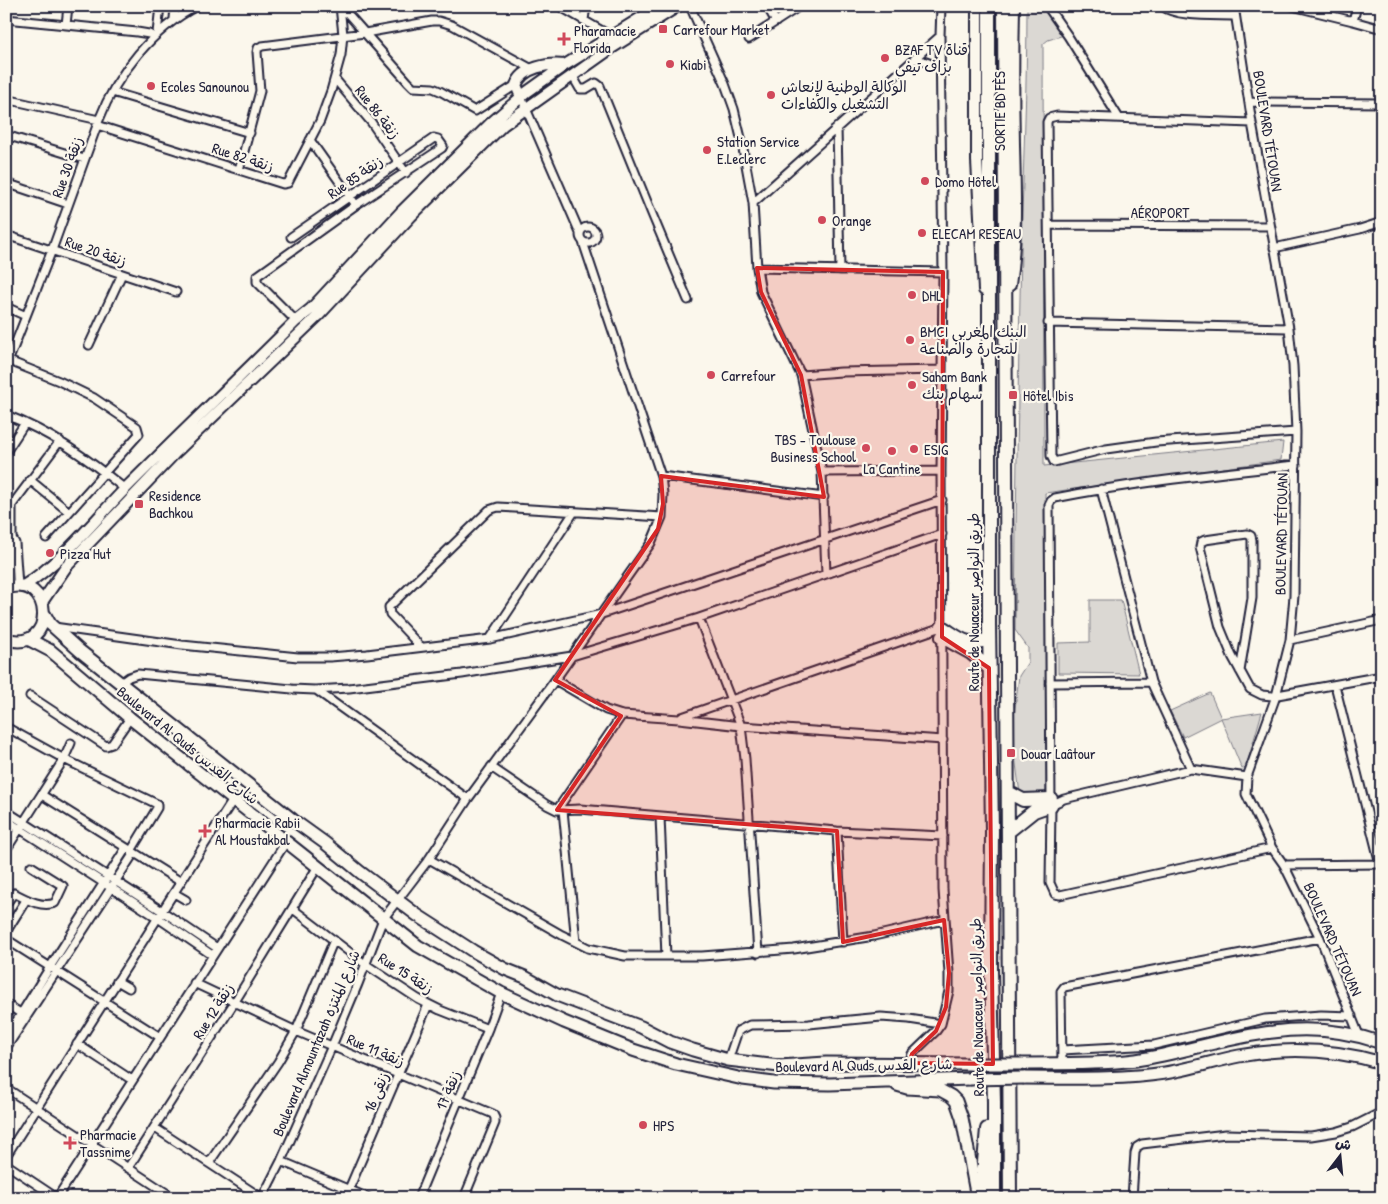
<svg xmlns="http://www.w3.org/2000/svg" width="1388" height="1204" viewBox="0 0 1388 1204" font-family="'Patrick Hand','Playpen Sans Arabic',sans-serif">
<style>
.green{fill:#dbd8d3;stroke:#7e7d87}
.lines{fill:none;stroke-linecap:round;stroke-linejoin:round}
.street-casing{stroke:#22223b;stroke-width:11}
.secondary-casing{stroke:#22223b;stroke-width:14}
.primary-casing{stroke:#22223b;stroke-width:15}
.highway-casing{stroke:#22223b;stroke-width:16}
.street{stroke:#fbf7ec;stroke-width:7}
.secondary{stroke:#fbf7ec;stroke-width:10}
.primary{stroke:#fbf7ec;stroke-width:11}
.highway{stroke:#fbf7ec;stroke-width:12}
.primary-bridge-casing{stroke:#22223b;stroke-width:15;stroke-linecap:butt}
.primary-bridge{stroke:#fbf7ec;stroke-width:11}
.marked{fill:#d62828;fill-opacity:0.2;stroke:#d62828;stroke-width:4;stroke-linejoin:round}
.poi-dot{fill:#d1495b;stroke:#fbf7ec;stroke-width:2}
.labels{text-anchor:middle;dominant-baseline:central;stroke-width:4.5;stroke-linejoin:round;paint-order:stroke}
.poi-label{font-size:15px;fill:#22223b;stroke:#fbf7ec;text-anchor:start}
.street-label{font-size:15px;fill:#22223b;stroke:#fbf7ec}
</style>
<rect width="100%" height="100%" fill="#fbf7ec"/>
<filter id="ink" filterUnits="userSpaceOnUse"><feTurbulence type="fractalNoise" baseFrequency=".02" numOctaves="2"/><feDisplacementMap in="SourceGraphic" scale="10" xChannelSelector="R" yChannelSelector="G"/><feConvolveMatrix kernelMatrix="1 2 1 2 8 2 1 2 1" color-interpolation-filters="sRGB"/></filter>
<g filter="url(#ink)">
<!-- green -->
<path class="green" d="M1027,6H1044L1064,35L1048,40L1043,44L1044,466L1283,442L1281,460L1045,493L1046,794H1020L1012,733L1019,676L1028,662V648L1015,630C1016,504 1018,378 1021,252C1023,170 1027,88 1027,6Z
M1090,600H1121L1139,674L1058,673V643L1090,642Z
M1210,693L1221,718L1262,712L1246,767L1242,769L1221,718L1183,737L1170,711Z"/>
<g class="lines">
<!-- street casing -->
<g class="street-casing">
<path id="street" d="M341,6L408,82L413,87L433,88L440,91L475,111L516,85
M559,6L611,36
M690,6L725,84L734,109L741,138L753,203L757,268L761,292L801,375L822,472L826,574
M767,6L776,22
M1047,6L1068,36L1119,118
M1162,6C1177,18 1216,15 1235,16
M1234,6L1252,123L1289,328L1293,366L1296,432L1294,596L1290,640L1276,696L1247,777L1246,794L1272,848L1284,865L1320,938L1359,1035
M1292,6L1353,21L1382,29
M6,19L137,32L149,34L154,37
M174,19L175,6
M584,20L586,6
M1353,21L1357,6
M66,25L68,6
M157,33L160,6
M749,39L800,6
M915,58L940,67
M572,75L580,89H586L596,83L600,86L652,214L688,300
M335,79L371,122L406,173
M112,92L250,133
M521,97L580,233
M6,99L99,120
M1249,102L1382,103
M1252,123L1057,116L1049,118L1047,122L1051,456L1054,462L1106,449L1156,442L1296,432
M97,125L283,184L288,183L320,121L331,91L341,55L343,35L340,6
M837,127L840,270
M6,135L84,159
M310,140L356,205
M239,170L260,91L257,52L258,48L262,46L365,33L432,21H439L452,25L532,69
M6,183L68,204
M753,203L940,36
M1049,225L1270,226
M580 235a8 8 0 1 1 16 0a8 8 0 1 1-16 0Z
M6,235L176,292
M291,237L434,138L438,139L443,146L442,148L356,205L257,276V282L296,321
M1274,248L1360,229L1382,222
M757,268L943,272
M6,307L26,316
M1048,323L1289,328
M89,345L122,274
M9,361L59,381L94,398L137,427L139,434L46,538
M6,367L52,250L99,120C117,73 153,29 197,6
M801,375L841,372L941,370
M6,415C51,432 88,459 125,489
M6,452L25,423
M822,472L941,471
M661,476L824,497
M30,480L69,512
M1101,489L1151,682L1191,769
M12,538L15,543L18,586
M10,587L9,544L12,538V505L60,441
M699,618L741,726L745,759L758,953
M54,627L182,645L298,657H330L367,654L490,639L602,614L942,500
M490,639L574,512
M1290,640L1382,620
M421,647L390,614L389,607L489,510L498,507L662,517
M1240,671L1252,598V540L1251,536L1247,534L1205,540L1201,542L1200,547L1220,627L1232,656L1250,689L1262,695L1272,696L1382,676
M555,680L606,710L622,715L679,719L741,726L943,740
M122,682L129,677L138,674L292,689L315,690L349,688L462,674L540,661L572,656L699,618L942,534
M1050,683L1151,682
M1335,685L1380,864
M316,690L468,799
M30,696L106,746L112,744L130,718
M682,717L942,627
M6,727L64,759L157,804V808L131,851
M491,767L547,805L557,810L580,809L837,831L943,836
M42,795L181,882
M1051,805L1064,799L1191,769L1247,777
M557,810L622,715
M563,810L576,942
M6,811L162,911L217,948
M660,817L666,956
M6,820L158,918L212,955
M837,831L843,942
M1272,848L1060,895L1055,894L1050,883L1051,805L1049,505L1051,501L1055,498C1135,482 1215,474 1296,465
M6,850L64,759L71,743
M429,859L562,935L588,948L625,956H702L794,949L874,936L944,920
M1284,865L1382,864
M174,893L186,900
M6,904L14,893C26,899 41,908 55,903L63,886L31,866
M293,909L365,964L418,999L440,1010L488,1029
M6,932L26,900
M6,939L160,1037
M117,981L129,988
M194,983L296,1031L493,1114L495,1118V1123L464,1198
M6,1004L22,1014
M6,1019L15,1025
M6,1038L50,967L126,848
M77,1044L132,1080
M6,1048L134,853
M1062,1050L1154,1045L1265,1019L1321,1015L1352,1016
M728,1060L738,1031L750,1025L809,1024L881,1017L909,1019L941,1024
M909,1063L912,1054L936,1031L941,1024L949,991V973L943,890L941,471L943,272L940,36L941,6
M1062,1063L1061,991L1064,987L1320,938
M6,1088L174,1198
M155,1128L262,1198
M6,1156L233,800
M281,1161L369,1198
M209,1163L278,1062L296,1031L334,940
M6,1164L57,1198
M128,1168L234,1003L317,868
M349,1189L428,1005
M57,1198L286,842
M262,1198L281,1161L332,1046L358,984L383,919L429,859L468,799L555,680L651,543L662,517L663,494L661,476L583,242
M418,1198L488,1029L501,993
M1132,1198L1135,1153L1137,1147L1142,1144L1226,1134L1311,1136L1336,1132L1352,1127L1382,1112"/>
</g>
<!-- secondary casing -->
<g class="secondary-casing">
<path id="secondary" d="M977,6V161L984,290
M521,97L516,85C523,67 548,63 565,65
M1010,285C1017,238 1015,191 1014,144C1013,98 1013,52 1014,6
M22,587C62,562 92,523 124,490C181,433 239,378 296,321L311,309L402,211L491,123L527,92L565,65L660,6
M42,602L66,567L174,454L318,316L411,216L503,125L613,47L678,6"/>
</g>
<!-- primary casing -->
<g class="primary-casing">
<path id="primary" d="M6,588C54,572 58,654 6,639
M45,615L50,624L80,651L293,820L325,843L360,872L417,915L473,951L505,969L525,977L557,995L641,1027L670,1042L693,1050L728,1060L779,1066L826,1063L972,1064
M28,639L51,651L130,718L418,946L501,993L564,1022L633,1050L676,1064L743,1079L774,1083L830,1084L970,1079
M1022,1064C1060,1063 1099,1065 1136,1060C1183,1053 1227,1037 1273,1032C1310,1027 1347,1031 1382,1043
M1024,1078C1070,1078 1118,1080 1165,1073C1190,1069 1214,1061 1239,1056C1287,1047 1334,1049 1382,1063
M897,1085L907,1088L940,1090L951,1096L956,1101L962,1118L977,1198"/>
</g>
<!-- highway casing -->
<g class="highway-casing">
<path id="highway" d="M989,6V624L992,831L991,971L994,1102V1198
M1004,6C1007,403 1006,801 1010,1198
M942,627C961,639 966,647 989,639
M942,637L971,653L989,668
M1008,792L1023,800L1051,799
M1009,831L1034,811L1051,805
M983,1198L984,1162L987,1129"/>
</g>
<!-- street -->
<use href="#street" class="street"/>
<!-- secondary -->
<use href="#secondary" class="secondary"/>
<!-- primary -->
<use href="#primary" class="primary"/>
<!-- highway -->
<use href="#highway" class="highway"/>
<!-- primary-bridge casing -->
<g class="primary-bridge-casing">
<path id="primary-bridge" d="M972,1064H1022
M970,1079L1024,1078"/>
</g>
<!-- primary-bridge -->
<use href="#primary-bridge" class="primary-bridge"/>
</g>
</g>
<!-- marked area -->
<path class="marked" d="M757,268L943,272L942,637L989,668L993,1064L909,1063L912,1054L936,1031L946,1007L949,973L944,920L843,942L837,831L557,810L621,716L555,680L658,529L663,504L661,476L824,497L801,375L761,292Z"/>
<!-- markers -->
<g class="poi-dot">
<rect x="658" y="24" width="10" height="10" rx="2.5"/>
<path d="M561.5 31.5h5v5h5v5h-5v5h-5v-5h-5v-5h5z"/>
<circle cx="885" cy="58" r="5"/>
<circle cx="670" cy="64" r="5"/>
<circle cx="151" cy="86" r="5"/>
<circle cx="771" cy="95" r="5"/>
<circle cx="707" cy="150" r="5"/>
<circle cx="925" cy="181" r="5"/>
<circle cx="822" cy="220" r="5"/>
<circle cx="922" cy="233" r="5"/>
<circle cx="912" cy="295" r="5"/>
<circle cx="910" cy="340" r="5"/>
<circle cx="711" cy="375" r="5"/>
<circle cx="912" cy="385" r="5"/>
<rect x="1008" y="390" width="10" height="10" rx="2.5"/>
<circle cx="866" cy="448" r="5"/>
<circle cx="914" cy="449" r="5"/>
<circle cx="892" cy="451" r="5"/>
<rect x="134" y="499" width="10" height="10" rx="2.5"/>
<circle cx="50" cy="553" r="5"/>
<rect x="1006" y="748" width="10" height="10" rx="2.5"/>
<path d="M202.5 823.5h5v5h5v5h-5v5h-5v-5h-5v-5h5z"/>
<circle cx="643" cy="1125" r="5"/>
<path d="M67.5 1135.5h5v5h5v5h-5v5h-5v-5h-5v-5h5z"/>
</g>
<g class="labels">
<!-- poi labels -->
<g class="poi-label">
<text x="673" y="29">Carrefour Market</text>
<text x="574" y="30">Pharamacie<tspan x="574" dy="17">Florida</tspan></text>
<text x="895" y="49">BZAF TV قناة<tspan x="895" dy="17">بزاف تيفي</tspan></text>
<text x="680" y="64">Kiabi</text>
<text x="161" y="86">Ecoles Sanounou</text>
<text x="781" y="86">الوكالة الوطنية لإنعاش<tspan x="781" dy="17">التشغيل والكفاءات</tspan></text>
<text x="717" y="141">Station Service<tspan x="717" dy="17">E.Leclerc</tspan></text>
<text x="935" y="181">Domo Hôtel</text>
<text x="832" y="220">Orange</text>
<text x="932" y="233">ELECAM RESEAU</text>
<text x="922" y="295">DHL</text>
<text x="920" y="331">BMCI البنك المغربي<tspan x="920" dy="17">للتجارة والصناعة</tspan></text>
<text x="721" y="375">Carrefour</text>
<text x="922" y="376">Saham Bank<tspan x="922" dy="17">سهام بنك</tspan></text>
<text x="1023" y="395">Hôtel Ibis</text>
<text x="856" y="439" text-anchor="end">TBS - Toulouse<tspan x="856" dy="17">Business School</tspan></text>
<text x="924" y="449">ESIG</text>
<text x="892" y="468" text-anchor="middle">La Cantine</text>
<text x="149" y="495">Residence<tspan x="149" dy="17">Bachkou</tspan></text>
<text x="60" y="553">Pizza Hut</text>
<text x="1021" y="753">Douar Laâtour</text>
<text x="215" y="822">Pharmacie Rabii<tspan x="215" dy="17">Al Moustakbal</tspan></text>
<text x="653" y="1125">HPS</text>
<text x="80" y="1134">Pharmacie<tspan x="80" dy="17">Tassnime</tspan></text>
</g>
<!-- street labels -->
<g class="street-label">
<text transform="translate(999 111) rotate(-90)">SORTIE BD FÈS</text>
<text transform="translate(378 112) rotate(52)">Rue 86 زنقة</text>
<text transform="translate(1268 131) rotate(81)">BOULEVARD TÉTOUAN</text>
<text transform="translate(243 157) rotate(18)">Rue 82 زنقة</text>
<text transform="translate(67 167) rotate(-70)">Rue 30 زنقة</text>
<text transform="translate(355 177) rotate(-35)">Rue 85 زنقة</text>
<text x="1160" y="212">AÉROPORT</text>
<text transform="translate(96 251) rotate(19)">Rue 20 زنقة</text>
<text transform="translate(1281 534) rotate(-89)">BOULEVARD TÉTOUAN</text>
<text transform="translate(973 602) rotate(-90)">Route de Nouaceur طريق النواصر</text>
<text transform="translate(188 745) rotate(39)">Boulevard Al Quds شارع القدس</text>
<text transform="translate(1333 939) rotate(66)">BOULEVARD TÉTOUAN</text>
<text transform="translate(406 973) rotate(33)">Rue 15 زنقة</text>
<text transform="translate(977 1007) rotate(-91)">Route de Nouaceur طريق النواصر</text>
<text transform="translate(213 1011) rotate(-58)">Rue 12 زنقة</text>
<text transform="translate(316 1043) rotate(-67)">Boulevard Almountazah شارع المنتزه</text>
<text transform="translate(376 1050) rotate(23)">Rue 11 زنقة</text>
<text transform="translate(864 1065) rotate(-1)">Boulevard Al Quds شارع القدس</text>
<text transform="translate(448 1090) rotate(-67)">زنقة 17</text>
<text transform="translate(376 1092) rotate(-67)">زنقى 16</text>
</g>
</g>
<!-- margin -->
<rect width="1388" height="1204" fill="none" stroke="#fbf7ec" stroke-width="25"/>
<rect x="12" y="12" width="1363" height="1179" fill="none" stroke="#22223b" stroke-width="2" filter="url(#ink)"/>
<!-- north arrow -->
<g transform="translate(1340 1156) rotate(16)" stroke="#fbf7ec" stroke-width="4" paint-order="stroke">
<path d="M0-4L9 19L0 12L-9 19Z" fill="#22223b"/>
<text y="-8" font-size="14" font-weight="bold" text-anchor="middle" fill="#22223b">ش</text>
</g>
</svg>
